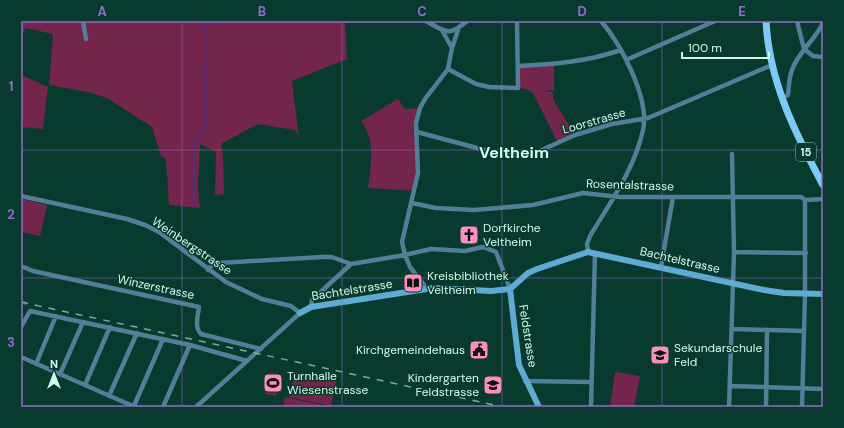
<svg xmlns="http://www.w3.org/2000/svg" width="844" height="428" viewBox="0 0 844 428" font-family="'DM Sans',sans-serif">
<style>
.green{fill:#74254c}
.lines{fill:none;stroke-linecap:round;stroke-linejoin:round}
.stream{stroke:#4a2e87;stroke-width:1.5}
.street-tunnel{stroke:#26574a;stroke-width:4.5;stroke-dasharray:4.5 2;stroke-linecap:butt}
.street{stroke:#517f98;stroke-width:4.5}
.secondary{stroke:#5eabd3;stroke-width:6}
.primary{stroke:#7dcbf4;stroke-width:7}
.rail{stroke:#7daa9c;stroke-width:1.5;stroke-dasharray:7 7;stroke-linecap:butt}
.grid{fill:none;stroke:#956acc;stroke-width:1;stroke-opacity:0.55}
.labels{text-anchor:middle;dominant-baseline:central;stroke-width:3;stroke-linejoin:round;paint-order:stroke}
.shield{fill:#083a2e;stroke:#95c0b3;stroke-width:1}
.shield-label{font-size:11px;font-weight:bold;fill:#d1faec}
.street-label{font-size:12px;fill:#d1faec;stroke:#083a2e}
.poi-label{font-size:12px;fill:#d1faec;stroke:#083a2e;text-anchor:start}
.district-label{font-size:16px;font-weight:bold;fill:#d1faec;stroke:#083a2e}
.neatline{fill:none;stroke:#956acc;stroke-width:1.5}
.grid-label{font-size:13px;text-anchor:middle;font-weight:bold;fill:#956acc}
</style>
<rect width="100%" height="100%" fill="#083a2e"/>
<!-- green -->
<path class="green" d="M21,21H345L347,59L292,81L299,137L295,130L258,124L221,144L223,155L224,194L215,195L216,152L200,144L198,189L200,208L169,205L166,159L161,156L152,127L107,98L88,92L49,85L53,34L25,28L21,40Z
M518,66H554V91L550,90L540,92L550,91L553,93V99L575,135L558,143L533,93L526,89L518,88Z
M21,75L48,87L43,129L21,127Z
M398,99L405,109L420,108L416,124L419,161L415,191L368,188C371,165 376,140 361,121Z
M21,199L47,205L40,236L21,232Z
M270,372L281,375L276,396L265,394Z
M295,372L336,381L331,406L289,397Z
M615,372L640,376L634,407H610Z
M285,397L322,405L321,407H283Z"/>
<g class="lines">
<!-- stream -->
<path class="stream" d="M206,43L205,32L209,22
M202,130L205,126L204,94L206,45
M195,204L193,201C193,195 195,190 195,185C194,168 190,148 199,134"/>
<!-- street-tunnel -->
<path class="street-tunnel" d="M24,305L25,301"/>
<!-- street -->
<path class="street" d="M83,21L86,39
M426,21C446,32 449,37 467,21
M797,21L804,49L813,56L823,57
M452,48L458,30
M626,60L715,21
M518,66C555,64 586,62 621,50
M448,69L476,84L489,87L518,88L517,21
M782,98L788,95C789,87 789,77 792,70C798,52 815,40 823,23
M417,132L496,153L514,155L535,153L575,135L612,124L648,118L772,65
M21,196L127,219L145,225L159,232L226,282L262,299L291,306L300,313L196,407
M412,203L436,208L474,210L533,205L583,193L620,197H801L805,200L823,199
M588,252L587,244L590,236C610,203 635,168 643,130C650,99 621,44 601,21
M734,252L806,253
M21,266L33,271L199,307C198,316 194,327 201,334L261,349
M661,267L673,197
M208,270L212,265L219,263L322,257H332L351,264L405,255L431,249L465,251L483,247L496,252L510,289
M427,289L410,267L405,255L402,242L418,173L416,123L420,108L425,99L448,69L452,48L443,32
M311,307L312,300L351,264
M21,327L30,311L190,345L247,361
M732,329L804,331
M21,357L135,407
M36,364L56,316
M60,374L83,322
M525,381L591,382
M85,385L110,327
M730,386L823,389
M109,396L137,333
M134,406L163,339
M163,407L190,345
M591,407L595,253
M729,407L734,252L732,154
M766,407L767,330
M802,407L805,294V200"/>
<!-- secondary -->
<path class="secondary" d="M510,289L519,365L539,407
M300,313L311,307L433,288L491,291L510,289L528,273L537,269L588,252L764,290L784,293L823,294"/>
<!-- primary -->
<path class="primary" d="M766,21C769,81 795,133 823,185"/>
<!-- rail -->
<path class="rail" d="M21,302L503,407"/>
</g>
<!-- grid -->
<path class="grid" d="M182,21V407M342,21V407M502,21V407M662,21V407M21,150H823M21,278H823"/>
<!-- icons -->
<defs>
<g id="church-square" transform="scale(1)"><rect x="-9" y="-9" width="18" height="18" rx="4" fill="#fd8ebf" stroke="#083a2e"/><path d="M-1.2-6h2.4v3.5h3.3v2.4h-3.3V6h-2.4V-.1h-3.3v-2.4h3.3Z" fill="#111"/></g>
<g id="library-square" transform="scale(1)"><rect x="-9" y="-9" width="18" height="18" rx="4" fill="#fd8ebf" stroke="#083a2e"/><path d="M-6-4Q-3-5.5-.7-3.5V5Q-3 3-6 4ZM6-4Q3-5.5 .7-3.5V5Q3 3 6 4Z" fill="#111"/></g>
<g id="civic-square" transform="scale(1)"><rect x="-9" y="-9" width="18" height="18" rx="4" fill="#fd8ebf" stroke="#083a2e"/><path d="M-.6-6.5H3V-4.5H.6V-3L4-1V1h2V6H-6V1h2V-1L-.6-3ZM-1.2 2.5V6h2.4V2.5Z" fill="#111"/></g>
<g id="school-square" transform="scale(1)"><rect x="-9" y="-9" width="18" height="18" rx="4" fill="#fd8ebf" stroke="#083a2e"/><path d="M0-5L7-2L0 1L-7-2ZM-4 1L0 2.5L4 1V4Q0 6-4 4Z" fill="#111"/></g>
<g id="stadium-square" transform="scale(1)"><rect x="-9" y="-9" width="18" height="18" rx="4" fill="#fd8ebf" stroke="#083a2e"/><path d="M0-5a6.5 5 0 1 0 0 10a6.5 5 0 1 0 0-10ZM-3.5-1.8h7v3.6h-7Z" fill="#111"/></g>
</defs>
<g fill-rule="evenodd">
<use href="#church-square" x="469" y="235"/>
<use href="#library-square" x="413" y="283"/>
<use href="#civic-square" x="479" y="350"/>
<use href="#school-square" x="660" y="355"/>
<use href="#stadium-square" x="273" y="383"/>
<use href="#school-square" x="493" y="385"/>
</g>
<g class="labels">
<!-- shield labels -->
<rect class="shield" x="796" y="143" width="20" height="18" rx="3"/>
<g class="shield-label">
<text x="806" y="152">15</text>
</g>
<!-- street labels -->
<g class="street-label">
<text transform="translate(594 121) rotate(-16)">Loorstrasse</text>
<text transform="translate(630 185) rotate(2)">Rosentalstrasse</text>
<text transform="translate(192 246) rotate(34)">Weinbergstrasse</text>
<text transform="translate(680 260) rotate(13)">Bachtelstrasse</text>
<text transform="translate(156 287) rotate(12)">Winzerstrasse</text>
<text transform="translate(352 290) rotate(-9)">Bachtelstrasse</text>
<text transform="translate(528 336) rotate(81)">Feldstrasse</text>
</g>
<!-- poi labels -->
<g class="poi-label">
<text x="483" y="228">Dorfkirche<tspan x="483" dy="14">Veltheim</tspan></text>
<text x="427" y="276">Kreisbibliothek<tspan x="427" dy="14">Veltheim</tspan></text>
<text x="674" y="348">Sekundarschule<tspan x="674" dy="14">Feld</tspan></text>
<text x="465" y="350" text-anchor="end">Kirchgemeindehaus</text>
<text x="287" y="376">Turnhalle<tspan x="287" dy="14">Wiesenstrasse</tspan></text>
<text x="479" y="378" text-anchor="end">Kindergarten<tspan x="479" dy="14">Feldstrasse</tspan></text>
</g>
<!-- district labels -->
<g class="district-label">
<text x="514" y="152">Veltheim</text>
</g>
</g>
<!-- border -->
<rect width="844" height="428" fill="none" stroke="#083a2e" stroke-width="44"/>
<!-- north arrow -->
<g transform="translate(54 374)" stroke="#083a2e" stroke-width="3" paint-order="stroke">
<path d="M0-3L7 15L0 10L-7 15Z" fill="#d1faec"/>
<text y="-6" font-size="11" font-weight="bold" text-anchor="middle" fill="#d1faec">N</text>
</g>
<!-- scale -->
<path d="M682 52v6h87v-6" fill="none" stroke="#d1faec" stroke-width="2"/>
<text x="688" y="52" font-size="12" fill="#d1faec" stroke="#083a2e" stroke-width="3" paint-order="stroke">100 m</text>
<rect x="22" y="22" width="800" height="384" class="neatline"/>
<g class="grid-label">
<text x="102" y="16">A</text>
<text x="262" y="16">B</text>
<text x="422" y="16">C</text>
<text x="582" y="16">D</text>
<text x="742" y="16">E</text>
<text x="11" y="91">1</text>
<text x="11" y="219">2</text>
<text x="11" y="347">3</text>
</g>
</svg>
